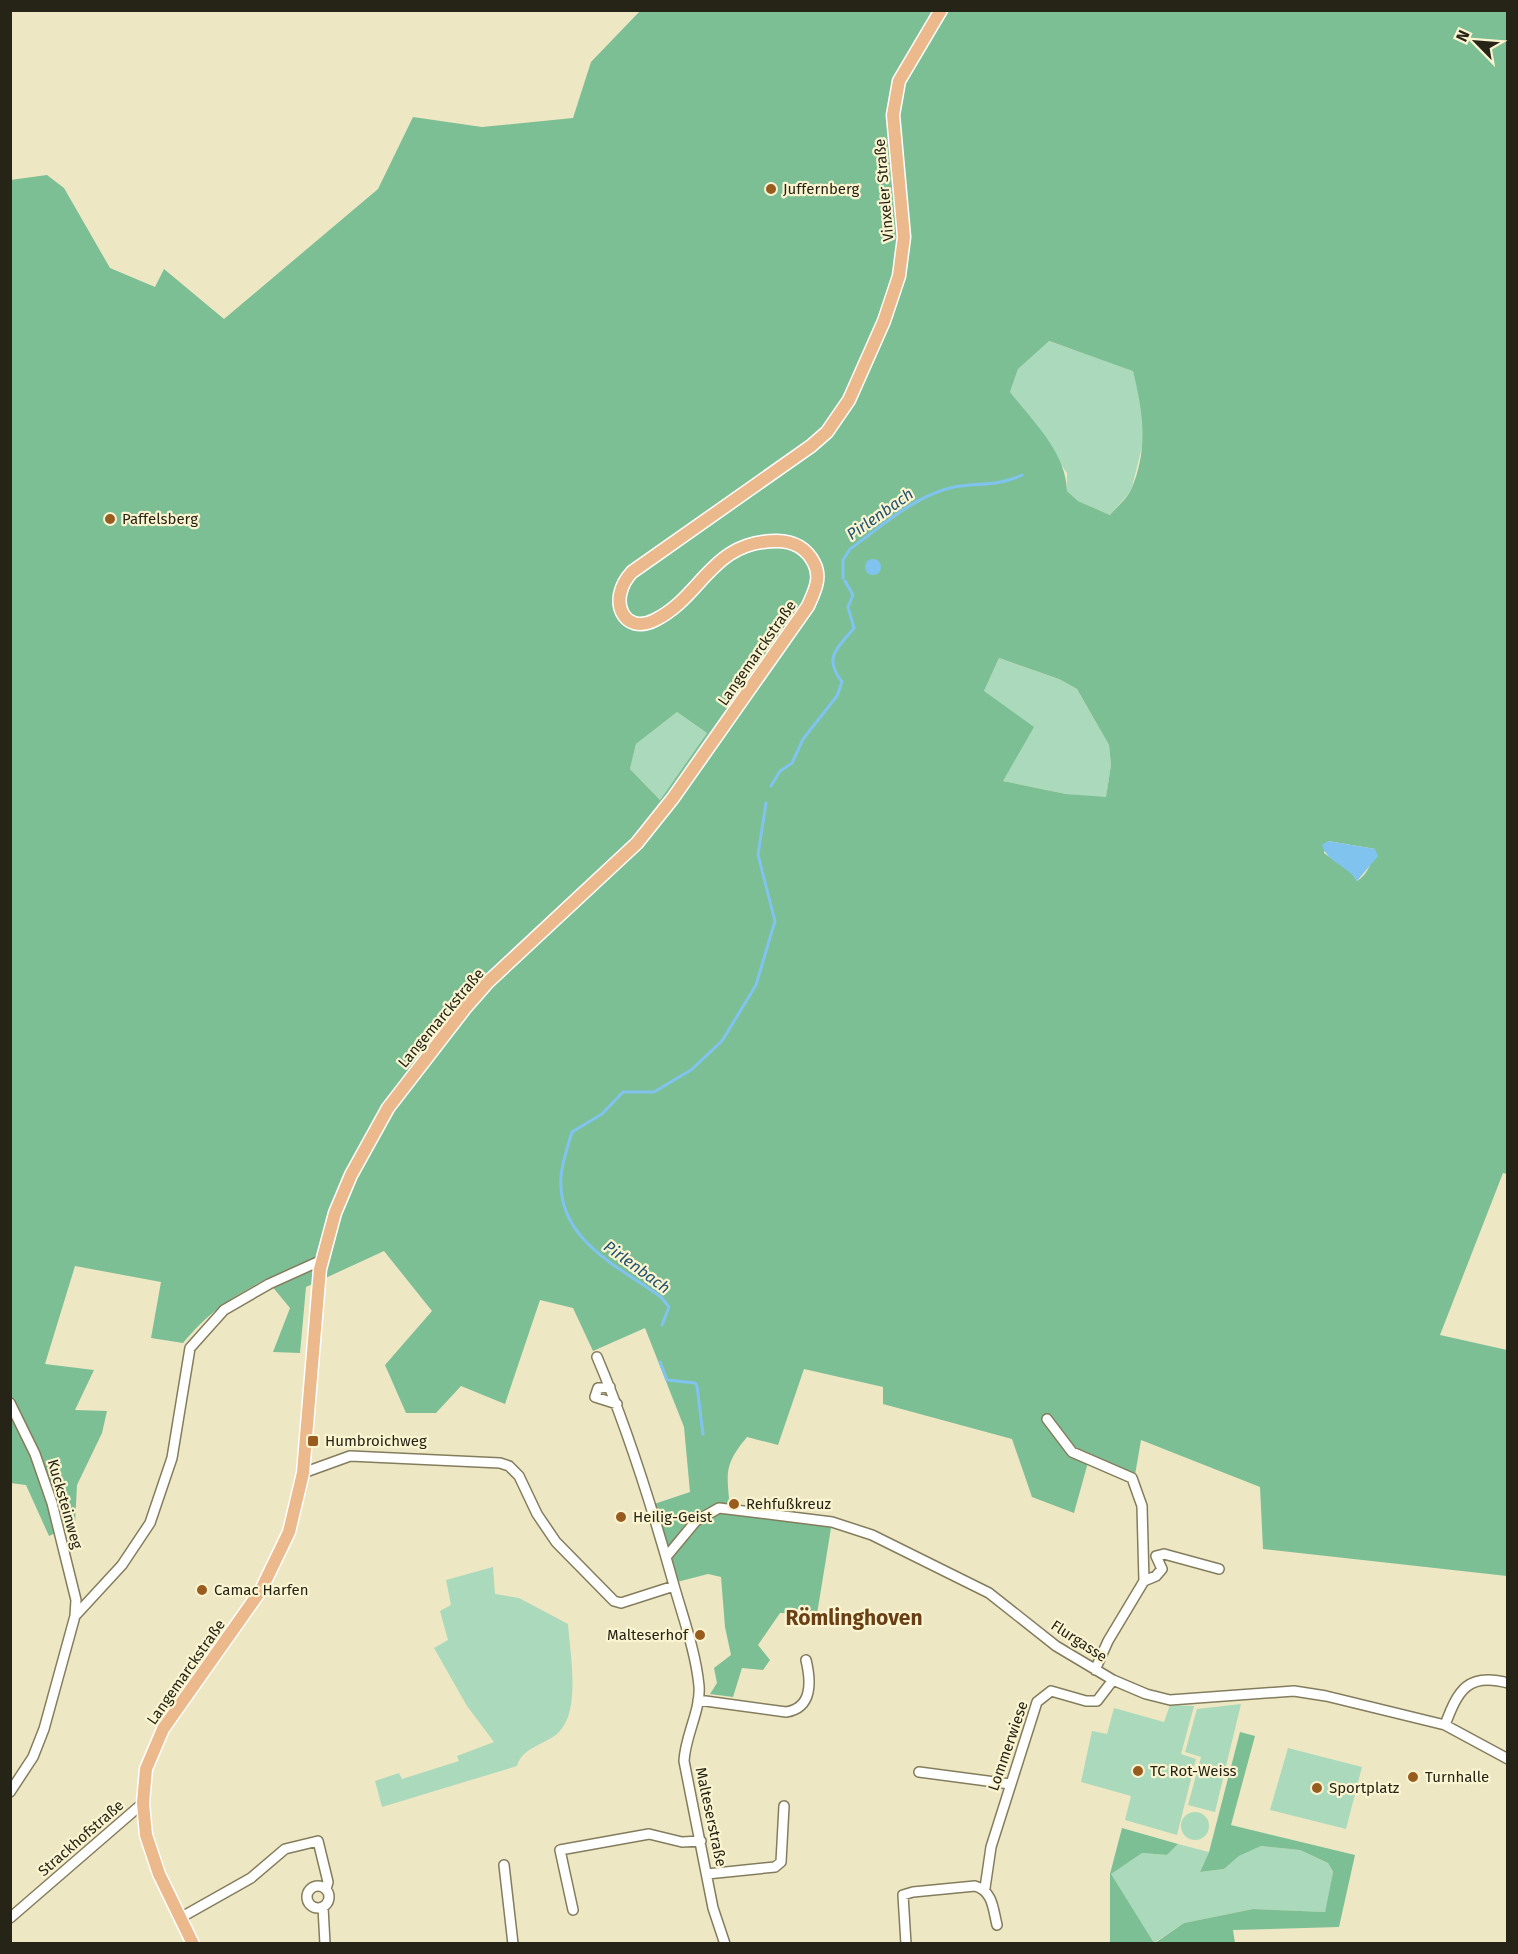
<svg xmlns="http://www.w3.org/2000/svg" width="1518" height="1954" viewBox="0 0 1518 1954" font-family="'Fira Sans',sans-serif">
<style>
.green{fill:#abd9bb}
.forest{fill:#7cbf95;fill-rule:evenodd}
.water{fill:#81c3ef}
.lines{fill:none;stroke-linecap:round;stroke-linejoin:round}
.stream{stroke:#81c3ef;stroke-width:3}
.minor-casing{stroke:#847d5d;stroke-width:12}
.major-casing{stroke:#fff;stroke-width:15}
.minor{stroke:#fff;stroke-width:9}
.major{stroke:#ecb98c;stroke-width:12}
.poi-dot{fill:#995c1f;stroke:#fbf4d1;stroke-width:2}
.labels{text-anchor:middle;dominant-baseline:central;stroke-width:4.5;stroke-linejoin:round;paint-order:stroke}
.poi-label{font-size:15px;fill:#262417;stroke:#fbf4d1;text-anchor:start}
.street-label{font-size:15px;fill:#262417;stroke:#fbf4d1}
.water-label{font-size:16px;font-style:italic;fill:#215371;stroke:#fbf4d1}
.district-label{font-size:21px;font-weight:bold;fill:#693f16;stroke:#fbf4d1}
</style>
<rect width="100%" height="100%" fill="#eee7c4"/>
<!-- green -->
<path class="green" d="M1048,341L1133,370L1143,411L1145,435L1131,491L1110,515L1078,501L1067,491V473L1010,392L1018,369Z
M999,658L1059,679L1077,689L1109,745L1111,765L1106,798L1066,794L1003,781L984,691Z
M677,712L707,733L660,800L630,769L636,744Z
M493,1567L495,1594L519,1598L568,1624C570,1653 581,1710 559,1732C547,1744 522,1747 517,1766L382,1807L375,1781L399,1773L402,1779L459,1761L457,1756L494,1742L467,1706L434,1648L448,1640L440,1611L451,1605L446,1580Z
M1241,1704L1215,1812L1188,1805L1201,1757L1185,1752L1197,1709Z
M1170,1705L1194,1706L1181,1754L1196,1759L1177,1835L1125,1820L1131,1796L1081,1782L1092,1731L1107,1734L1114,1708L1164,1722Z
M1288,1748L1362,1767L1346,1829L1270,1810Z
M1181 1826a14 14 0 1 1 28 0a14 14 0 1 1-28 0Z
M1178,1844L1209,1852L1200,1872L1224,1869L1239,1856L1261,1846L1300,1850L1328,1863L1333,1873L1325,1912L1253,1909L1184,1923L1154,1943L1110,1874L1142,1853L1167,1855Z"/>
<!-- forest -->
<path class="forest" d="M640,11H1507V1174L1503,1173L1440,1335L1507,1350V1576L1263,1549L1260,1487L1141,1440L1135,1475L1090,1455L1074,1513L1032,1497L1012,1439L883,1404V1387L804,1369L778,1445L747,1437C723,1466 727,1473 730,1509L832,1522L817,1614L780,1613L758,1645L770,1660L763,1670L742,1668L733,1697L710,1694L717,1683L714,1668L731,1655L725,1627L721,1577L708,1574L673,1583L654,1504L690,1492L684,1427L645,1328L593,1351L573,1308L540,1300L505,1404L461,1386L436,1413H406L385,1365L432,1311L384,1251L306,1287L300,1353L273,1352L290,1308L266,1279C229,1299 210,1311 183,1343L151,1338L161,1282L75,1266L45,1364L94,1370L75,1410L107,1411L102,1433L77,1485L75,1524L49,1536L26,1485L10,1483V180L47,175L64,188L110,268L155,287L164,269L224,319L378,189L413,117L482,127L573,118L591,62ZM1049,341L1133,371C1143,412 1149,448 1131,490C1127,498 1117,507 1110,515L1078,501L1067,491C1066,452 1033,422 1010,392L1018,369ZM999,658L1059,679L1077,689L1109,745L1111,765L1106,797L1066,794L1003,781L1034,727L984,691ZM677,712L707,733L660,800L630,769L636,744ZM1328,841L1375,849C1372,862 1368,874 1357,881L1352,873L1324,853Z
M1240,1732L1255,1736L1231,1825L1355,1855L1339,1927L1233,1930L1235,1943H1155L1184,1923L1253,1909L1325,1912L1333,1872L1328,1863L1300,1850L1261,1846L1239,1856L1224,1869L1200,1872L1209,1852Z
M1122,1828L1178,1844L1167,1855L1142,1853L1111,1874L1154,1943H1110V1874Z"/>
<!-- water -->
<path class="water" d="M865 567a8 8 0 1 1 16 0a8 8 0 1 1-16 0Z
M1328,841L1375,849L1378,856L1357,881C1348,866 1327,862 1322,845Z"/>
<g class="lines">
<!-- stream -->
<path class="stream" d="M843,578V560L850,549C881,527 915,495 954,487C979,483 999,486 1022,475
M771,786L780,771L792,763L803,739L837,696L842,682C823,657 837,649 854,628L848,607L853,595L845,581
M662,1325L669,1307L661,1297C618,1266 557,1240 561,1177C562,1162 568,1146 572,1132L602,1114L623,1092H654L691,1070L722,1041L756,985L775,921L758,855L766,803
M660,1362L667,1380L695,1383L697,1386L703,1434"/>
<!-- minor casing -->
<g class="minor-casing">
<path id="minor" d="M597,1357C629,1432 653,1510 675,1589C684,1620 696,1654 699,1686C701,1710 685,1736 684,1761L713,1908L725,1944
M610,1387L598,1388L595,1397L617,1404
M10,1403L35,1454L52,1503L76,1600L75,1616
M1047,1419L1072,1452L1132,1478L1142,1506L1144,1581L1108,1641L1095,1670
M303,1473L350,1456L500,1463L509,1466L519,1476L537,1514L556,1542L614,1601L621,1603L674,1586
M667,1556L696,1521L719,1508L832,1522L872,1535L989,1593L1056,1646L1113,1680L1146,1694L1170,1700L1294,1691L1326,1696L1445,1725L1508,1759
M1144,1581L1156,1576L1162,1569L1156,1556L1164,1554L1219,1569
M698,1700L786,1712C813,1708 811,1681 806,1660
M1445,1725C1458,1690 1468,1672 1508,1683
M919,1772L1010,1784
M10,1792L33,1757L44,1729L75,1616L122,1565L150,1523L172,1458L190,1348L224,1310L269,1284L322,1260
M504,1865L513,1944
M707,1874L775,1867L781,1862L784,1806
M307 1897a11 11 0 1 1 22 0a11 11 0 1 1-22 0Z
M985,1888L991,1847L1037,1702L1051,1691L1086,1701H1097L1113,1680
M323,1907L325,1944
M573,1910L560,1850L649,1834L682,1842L701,1841
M10,1918L143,1803
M180,1918L251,1878L285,1849L318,1841L328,1882L326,1889
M906,1944L903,1895L913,1892L975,1886C993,1891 993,1909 997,1925"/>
</g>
<!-- major casing -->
<g class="major-casing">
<path id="major" d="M193,1944L159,1874L146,1835L143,1803L146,1769L163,1729L261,1590L289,1532L303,1473L320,1269L335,1213L351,1175L388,1108L466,1007L488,982L637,843L673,798L808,606C814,592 822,578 814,563C807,549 794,541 777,541C711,541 703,596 655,620C624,636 606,600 632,572L811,446L827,432L849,400L884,321L899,276L904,237L893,115L899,81L941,10"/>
</g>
<!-- minor -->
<use href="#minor" class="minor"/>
<!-- major -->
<use href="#major" class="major"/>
</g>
<!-- markers -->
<g class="poi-dot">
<circle cx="771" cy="189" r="6"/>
<circle cx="110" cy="519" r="6"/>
<rect x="307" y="1435" width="12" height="12" rx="3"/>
<circle cx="734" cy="1504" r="6"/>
<circle cx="621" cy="1517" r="6"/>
<circle cx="202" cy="1590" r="6"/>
<circle cx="700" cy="1635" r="6"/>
<circle cx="1138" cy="1771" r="6"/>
<circle cx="1413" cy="1777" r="6"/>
<circle cx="1317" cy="1788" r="6"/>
</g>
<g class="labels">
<!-- poi labels -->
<g class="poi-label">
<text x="783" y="189">Juffernberg</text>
<text x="122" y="519">Paffelsberg</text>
<text x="325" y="1441">Humbroichweg</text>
<text x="746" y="1504">Rehfußkreuz</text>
<text x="633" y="1517">Heilig-Geist</text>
<text x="214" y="1590">Camac Harfen</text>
<text x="688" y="1635" text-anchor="end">Malteserhof</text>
<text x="1150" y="1771">TC Rot-Weiss</text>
<text x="1425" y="1777">Turnhalle</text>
<text x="1329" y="1788">Sportplatz</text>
</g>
<!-- street labels -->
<g class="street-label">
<text transform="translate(884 190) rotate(-95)">Vinxeler Straße</text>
<text transform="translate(757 653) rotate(-55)">Langemarckstraße</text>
<text transform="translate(441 1018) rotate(-50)">Langemarckstraße</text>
<text transform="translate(65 1504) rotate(74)">Kucksteinweg</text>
<text transform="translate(1079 1641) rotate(33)">Flurgasse</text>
<text transform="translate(186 1672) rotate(-55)">Langemarckstraße</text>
<text transform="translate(1008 1746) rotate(-71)">Lommerwiese</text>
<text transform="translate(711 1817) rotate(78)">Malteserstraße</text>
<text transform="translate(81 1838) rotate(-41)">Strackhofstraße</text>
</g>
<!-- water labels -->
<g class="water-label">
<text transform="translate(880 514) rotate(-35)">Pirlenbach</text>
<text transform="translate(637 1267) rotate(36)">Pirlenbach</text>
</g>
<!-- district labels -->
<g class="district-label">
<text x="854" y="1618">Römlinghoven</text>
</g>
</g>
<!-- border -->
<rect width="1518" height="1954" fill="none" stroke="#262417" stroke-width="24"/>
<!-- north arrow -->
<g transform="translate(1476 42) rotate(295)" stroke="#fbf4d1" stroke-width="4.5" paint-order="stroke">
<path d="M0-4.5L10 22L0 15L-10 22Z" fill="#262417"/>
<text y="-9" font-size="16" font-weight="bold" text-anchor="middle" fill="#262417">N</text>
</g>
</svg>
